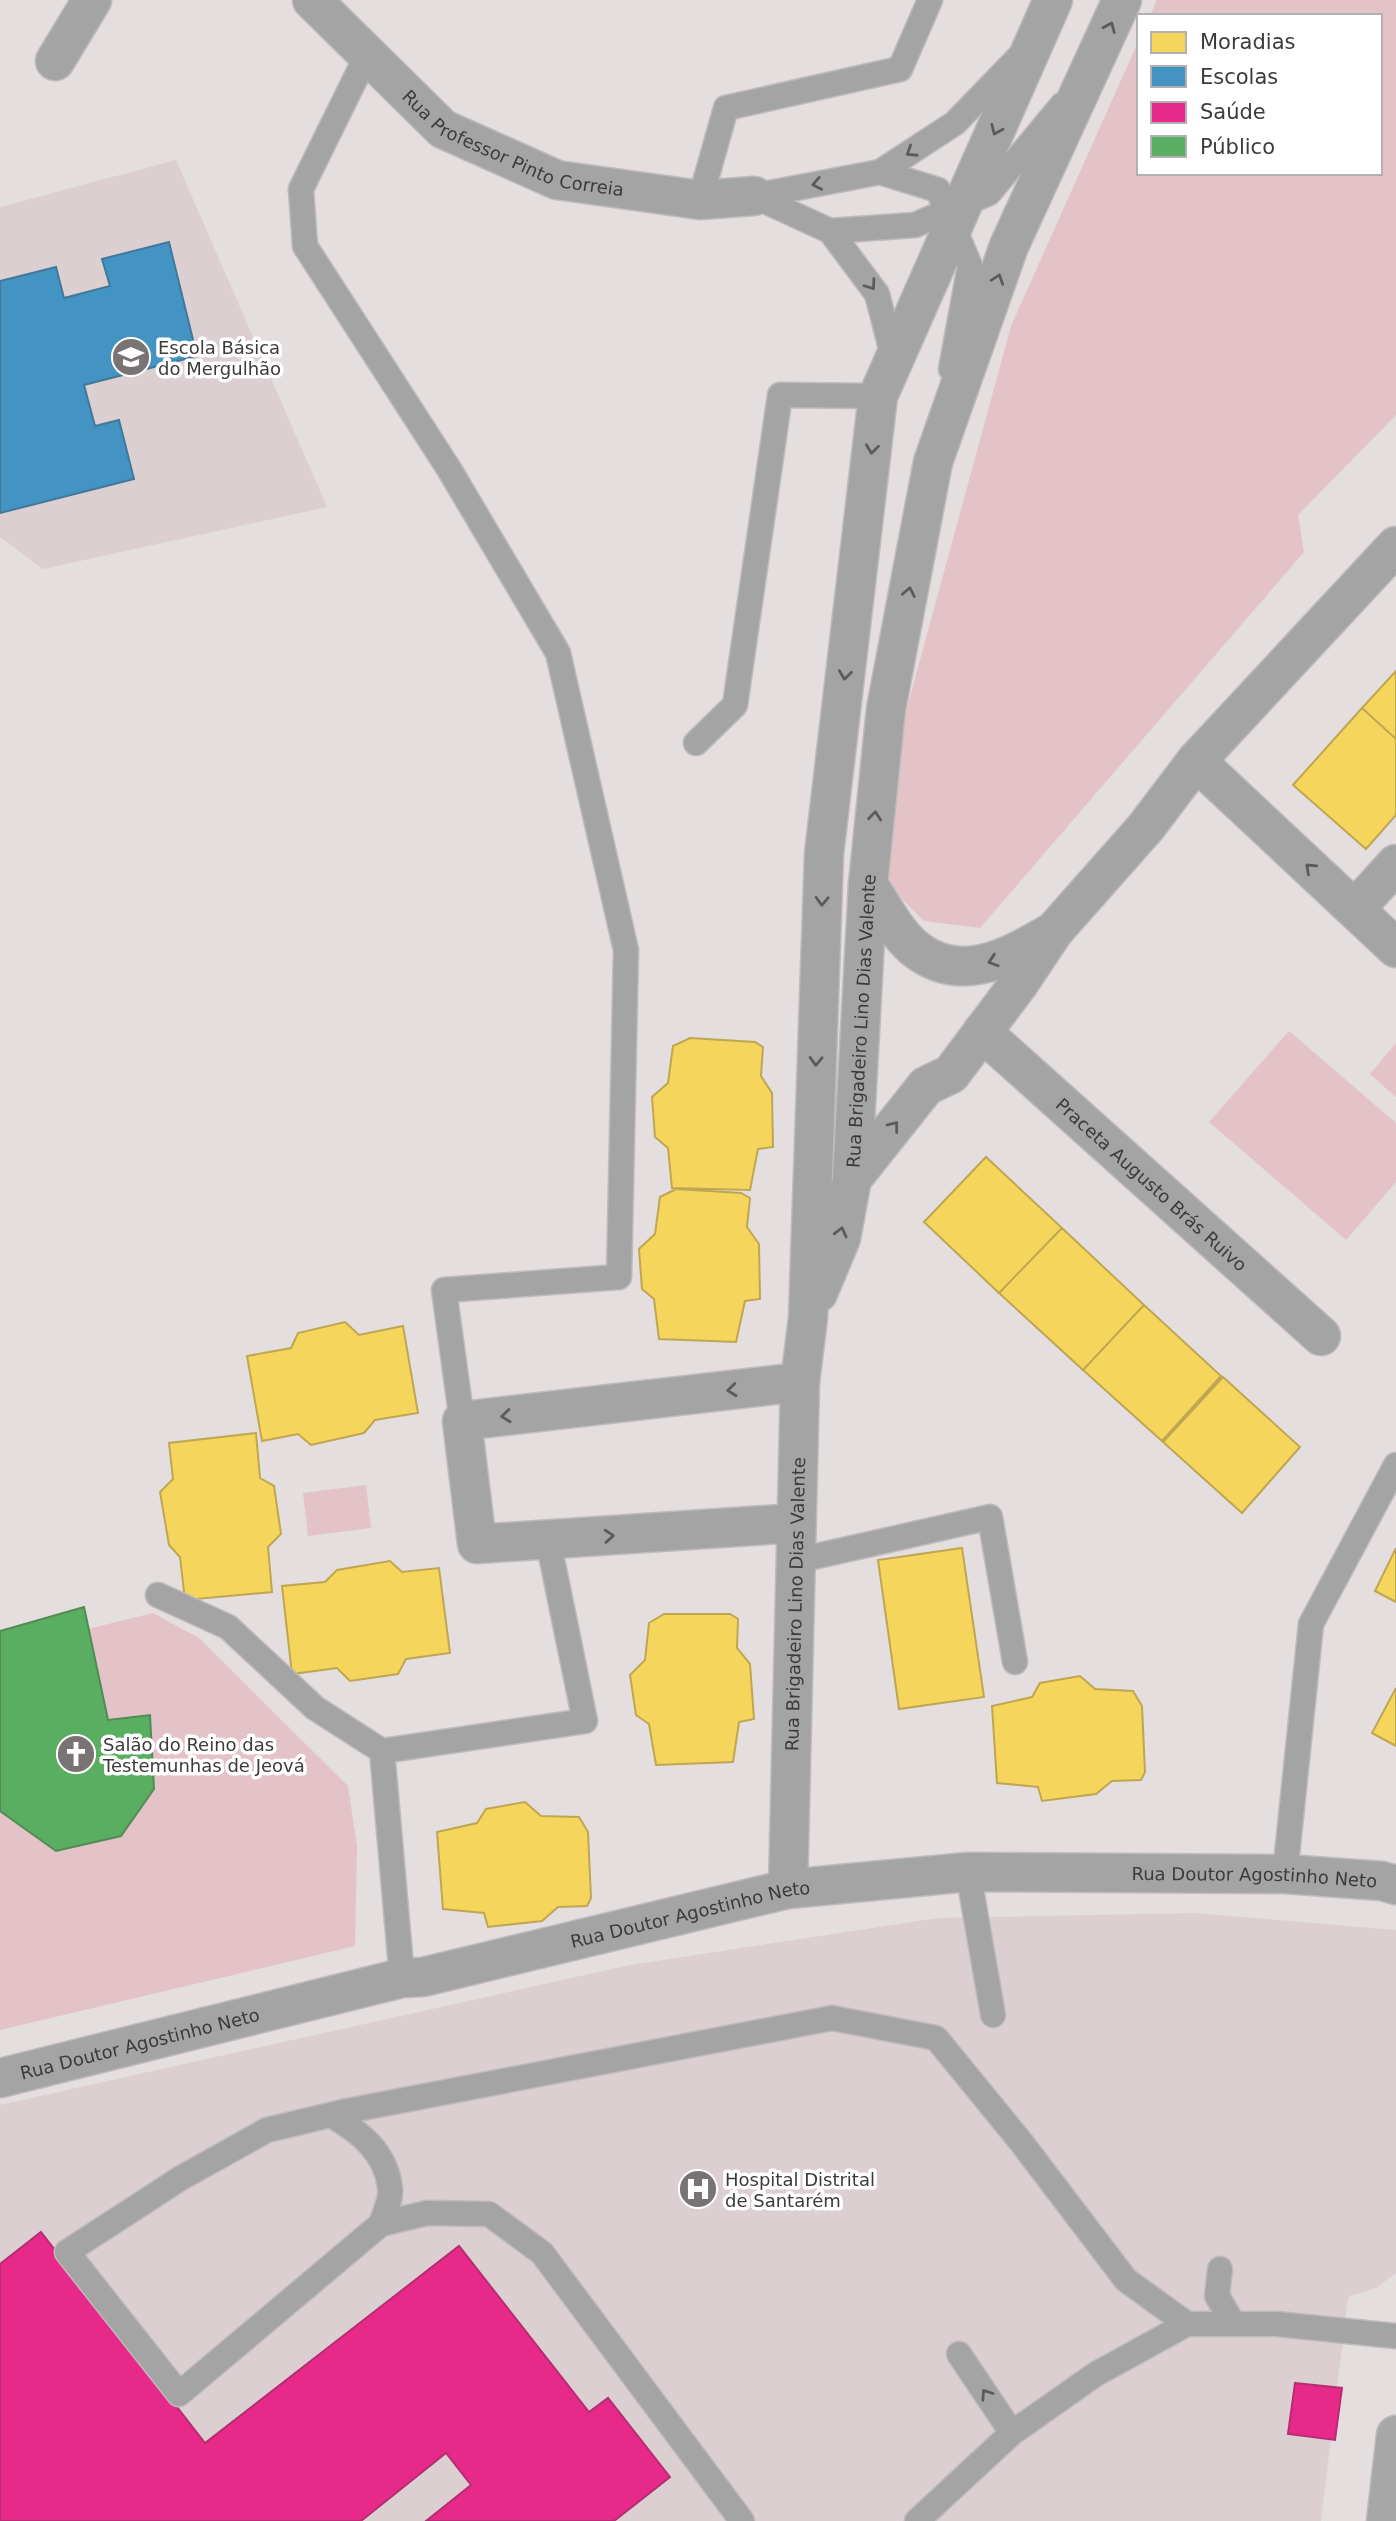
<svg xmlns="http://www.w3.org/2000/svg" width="1396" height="2521" viewBox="0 0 1396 2521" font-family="'DejaVu Sans',sans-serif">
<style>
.built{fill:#dccfd1}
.green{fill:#e3c2c8}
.homes{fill:#f6d55c;stroke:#bfa652;stroke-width:2}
.schools{fill:#4393c3;stroke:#42789a;stroke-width:2}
.health{fill:#e7298a;stroke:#b52e72;stroke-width:2}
.public{fill:#5aae61;stroke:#528b55;stroke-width:2}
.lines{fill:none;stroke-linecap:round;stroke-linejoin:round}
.lane-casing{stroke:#bfbbbb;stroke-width:27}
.street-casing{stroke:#bfbbbb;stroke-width:41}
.primary-casing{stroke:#bfbbbb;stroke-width:41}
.lane{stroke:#a5a4a5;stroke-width:24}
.street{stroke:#a5a4a5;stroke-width:38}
.primary{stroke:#a8a7a8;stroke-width:38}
.oneway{stroke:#5e5a5a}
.labels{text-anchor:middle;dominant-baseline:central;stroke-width:7;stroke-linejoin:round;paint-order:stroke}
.street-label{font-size:18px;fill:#3f3a3a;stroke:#fff}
.poi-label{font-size:18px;fill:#3f3a3a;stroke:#fff;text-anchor:start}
</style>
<rect width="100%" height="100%" fill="#e4dedf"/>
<!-- built -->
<path class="built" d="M176,160L327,507L43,569L0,537V207Z
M1195,1913L1396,1930V2273L1376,2288L1348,2297L1321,2521H0V2105L630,1965L938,1918Z"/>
<!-- green -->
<path class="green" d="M1157,0H1396V415L1298,515L1304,552L980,928L924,921L895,892L878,852L874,829L1011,326L1139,40V173H1380V16H1150Z
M1289,1031L1396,1123V1182L1346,1240L1209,1122Z
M1396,1043V1097L1370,1074Z
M366,1485L371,1528L308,1536L303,1493Z
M153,1613L199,1638L348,1786L357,1846L355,1946L0,2030V1811L56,1851L121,1836L154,1789L150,1715L108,1720L88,1629Z"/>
<!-- homes -->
<path class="homes" d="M1396,671V739L1362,708Z
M1362,708L1396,739V815L1366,849L1293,785Z
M690,1038L755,1042L763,1047L761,1076L772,1093L773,1147L758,1149L750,1190L672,1188L668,1148L655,1137L652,1097L668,1083L673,1046Z
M986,1157L1062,1228L999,1293L924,1222Z
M676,1189L741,1193L750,1198L747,1227L759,1244L760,1299L745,1301L736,1342L659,1339L654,1299L642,1289L639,1249L655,1234L660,1197Z
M1062,1228L1144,1305L1083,1370L999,1293Z
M1144,1305L1221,1376L1162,1441L1083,1370Z
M345,1322L359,1335L403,1326L418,1413L375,1420L364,1433L311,1445L298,1434L262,1441L247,1356L291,1348L298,1333Z
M1223,1377L1300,1447L1242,1513L1163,1442Z
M256,1433L260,1478L274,1486L281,1534L268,1547L272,1592L185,1600L180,1557L169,1545L160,1492L173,1479L169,1443Z
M962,1548L984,1697L899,1709L878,1560Z
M1396,1548V1602L1375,1591Z
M390,1561L402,1572L439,1568L450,1653L406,1659L398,1674L350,1681L337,1668L292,1674L282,1586L325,1582L337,1570Z
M664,1614H730L738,1619L737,1648L750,1664L754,1719L739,1722L733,1762L656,1765L649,1724L636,1715L630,1675L645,1660L649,1623Z
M1080,1676L1095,1689L1133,1691L1142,1706L1145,1772L1141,1780L1112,1781L1096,1794L1042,1801L1038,1787L997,1783L992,1706L1032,1697L1040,1683Z
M1396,1688V1746L1372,1733Z
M525,1802L541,1816L579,1817L588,1832L591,1898L587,1906L558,1907L542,1921L488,1927L484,1913L443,1909L437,1832L477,1823L486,1809Z"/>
<!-- schools -->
<path class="schools" d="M169,242L197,356L84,385L95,426L119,420L134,479L0,513V281L56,267L64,298L110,286L102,259Z"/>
<!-- health -->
<path class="health" d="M41,2232L205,2443L459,2246L589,2412L608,2398L670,2477L614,2521H426L471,2485L446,2453L361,2521H0V2264Z
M1295,2383L1342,2388L1335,2440L1288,2434Z"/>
<!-- public -->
<path class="public" d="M84,1607L108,1720L150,1715L154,1789L121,1836L56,1851L0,1811V1631Z"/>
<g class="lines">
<!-- lane casing -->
<g class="lane-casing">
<path id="lane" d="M367,55L301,189L305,246L449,469L558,653L626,950L619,1277L444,1290L462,1421
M880,172L938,190L970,266L951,369
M754,196L830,231L915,225L989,193L1062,105
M754,196L880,172L955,123L1019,57
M700,200L726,108L900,69L930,0
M830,231L877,294L894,360
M696,743L735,705L780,395L878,396
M795,1561L990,1517L1015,1662
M158,1595L228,1627L315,1708L382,1751
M968,1872L993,2015
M1285,1874L1311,1624L1396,1465
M402,1978L382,1751L585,1721L548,1540
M331,2115C360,2132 386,2152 390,2188C392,2198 384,2214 381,2224L179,2394L67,2252L181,2178L267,2130L347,2111L832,2018L936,2038L1021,2142L1126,2280L1187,2324
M381,2224L427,2213L489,2214L542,2253L742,2521
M1220,2269L1217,2296L1233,2323
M959,2354L1012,2433
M917,2521L1012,2433L1096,2374L1187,2324H1277L1396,2336"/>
</g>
<!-- street casing -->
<g class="street-casing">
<g id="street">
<path id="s1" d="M312,0L443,129L557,180L700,200L754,196"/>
<path d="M55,61L92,0"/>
<path d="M1196,761L1396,948"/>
<path d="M868,884C882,905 894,930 913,947C958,985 1006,959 1049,934"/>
<path d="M1355,909L1396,864"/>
<path id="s2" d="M982,1032L1321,1336"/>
<path d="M852,1179L926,1086L951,1074L1020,982L1054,931L1146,827L1196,761L1396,546"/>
<path id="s3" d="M818,1293L841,1238L852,1179L868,884L886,709L933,462L1009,246L1122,0"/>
<path d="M796,1523L477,1544L462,1421L800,1382"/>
<path id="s4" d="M788,1889L800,1382L808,1318L824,854L878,396L1053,0"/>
<path id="s5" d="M0,2078L402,1978L423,1977L788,1889L968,1872L1285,1874L1382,1881L1396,1885"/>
</g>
</g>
<!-- primary casing -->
<g class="primary-casing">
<path id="primary" d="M1386,2521L1396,2435"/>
</g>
<!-- lane -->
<use href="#lane" class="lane"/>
<!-- street -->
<use href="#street" class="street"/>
<!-- primary -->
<use href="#primary" class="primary"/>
</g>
<!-- one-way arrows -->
<defs><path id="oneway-chevron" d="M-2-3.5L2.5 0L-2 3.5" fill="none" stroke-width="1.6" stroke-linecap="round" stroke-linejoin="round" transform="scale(1.75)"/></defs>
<g class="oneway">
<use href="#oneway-chevron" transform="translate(1110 27) rotate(-67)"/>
<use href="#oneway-chevron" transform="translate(996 130) rotate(114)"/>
<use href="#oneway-chevron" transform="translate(911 152) rotate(147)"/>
<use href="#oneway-chevron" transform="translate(817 184) rotate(169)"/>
<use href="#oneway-chevron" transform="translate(998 279) rotate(-71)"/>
<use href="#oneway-chevron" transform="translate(871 285) rotate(54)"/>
<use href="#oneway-chevron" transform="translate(872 449) rotate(97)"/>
<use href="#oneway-chevron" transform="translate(909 592) rotate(-79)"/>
<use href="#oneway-chevron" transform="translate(845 675) rotate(97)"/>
<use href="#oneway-chevron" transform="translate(875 816) rotate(-84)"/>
<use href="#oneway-chevron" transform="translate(1310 868) rotate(-137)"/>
<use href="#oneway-chevron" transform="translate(822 901) rotate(92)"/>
<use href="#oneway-chevron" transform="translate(993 961) rotate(162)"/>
<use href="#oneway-chevron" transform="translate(816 1061) rotate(92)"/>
<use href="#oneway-chevron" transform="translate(894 1126) rotate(-52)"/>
<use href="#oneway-chevron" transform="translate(841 1232) rotate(-76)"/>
<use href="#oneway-chevron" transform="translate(732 1390) rotate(174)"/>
<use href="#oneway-chevron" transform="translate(506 1416) rotate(174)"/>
<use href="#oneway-chevron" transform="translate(609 1536) rotate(-4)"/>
<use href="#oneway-chevron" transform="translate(986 2394) rotate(-124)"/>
</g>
<!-- icons -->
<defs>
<g id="school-disc" transform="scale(2.0125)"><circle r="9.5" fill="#797374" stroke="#fff"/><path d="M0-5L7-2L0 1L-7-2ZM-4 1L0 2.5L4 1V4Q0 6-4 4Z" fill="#fff"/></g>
<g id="church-disc" transform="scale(2.0125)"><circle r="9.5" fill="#797374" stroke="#fff"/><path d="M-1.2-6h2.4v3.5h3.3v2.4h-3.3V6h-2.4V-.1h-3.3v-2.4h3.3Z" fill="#fff"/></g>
<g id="hospital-disc" transform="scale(2.0125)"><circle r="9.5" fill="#797374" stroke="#fff"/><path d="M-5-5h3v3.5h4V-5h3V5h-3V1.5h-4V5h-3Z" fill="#fff"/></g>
</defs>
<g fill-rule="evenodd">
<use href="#school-disc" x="131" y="357"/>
<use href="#church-disc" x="76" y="1754"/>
<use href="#hospital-disc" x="698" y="2189"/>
</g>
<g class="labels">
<!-- street labels -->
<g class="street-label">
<text stroke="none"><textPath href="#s1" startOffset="254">Rua Professor Pinto Correia</textPath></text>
<text stroke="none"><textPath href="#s3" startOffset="278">Rua Brigadeiro Lino Dias Valente</textPath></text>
<text stroke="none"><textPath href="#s2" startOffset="228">Praceta Augusto Brás Ruivo</textPath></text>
<text stroke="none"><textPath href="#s4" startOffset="285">Rua Brigadeiro Lino Dias Valente</textPath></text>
<text stroke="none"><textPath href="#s5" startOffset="1278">Rua Doutor Agostinho Neto</textPath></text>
<text stroke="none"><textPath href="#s5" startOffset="710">Rua Doutor Agostinho Neto</textPath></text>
<text stroke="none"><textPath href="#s5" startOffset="144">Rua Doutor Agostinho Neto</textPath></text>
</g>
<!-- poi labels -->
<g class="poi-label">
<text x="158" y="347">Escola Básica<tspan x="158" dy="21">do Mergulhão</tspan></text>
<text x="103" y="1744">Salão do Reino das<tspan x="103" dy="21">Testemunhas de Jeová</tspan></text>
<text x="725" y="2179">Hospital Distrital<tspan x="725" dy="21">de Santarém</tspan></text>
</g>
</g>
<!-- legend -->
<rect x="1137" y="14" width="245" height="161" fill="#ffffff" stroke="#b2b0b0" stroke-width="2"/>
<rect x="1151" y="32" width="35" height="21" fill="#f6d55c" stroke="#b2b0b0" stroke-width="2"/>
<text x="1200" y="49" font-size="21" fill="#3f3a3a">Moradias</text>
<rect x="1151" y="66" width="35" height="21" fill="#4393c3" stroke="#b2b0b0" stroke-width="2"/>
<text x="1200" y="84" font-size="21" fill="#3f3a3a">Escolas</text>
<rect x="1151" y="102" width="35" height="21" fill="#e7298a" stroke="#b2b0b0" stroke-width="2"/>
<text x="1200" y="119" font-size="21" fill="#3f3a3a">Saúde</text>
<rect x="1151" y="136" width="35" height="21" fill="#5aae61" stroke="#b2b0b0" stroke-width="2"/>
<text x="1200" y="154" font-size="21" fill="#3f3a3a">Público</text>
</svg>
